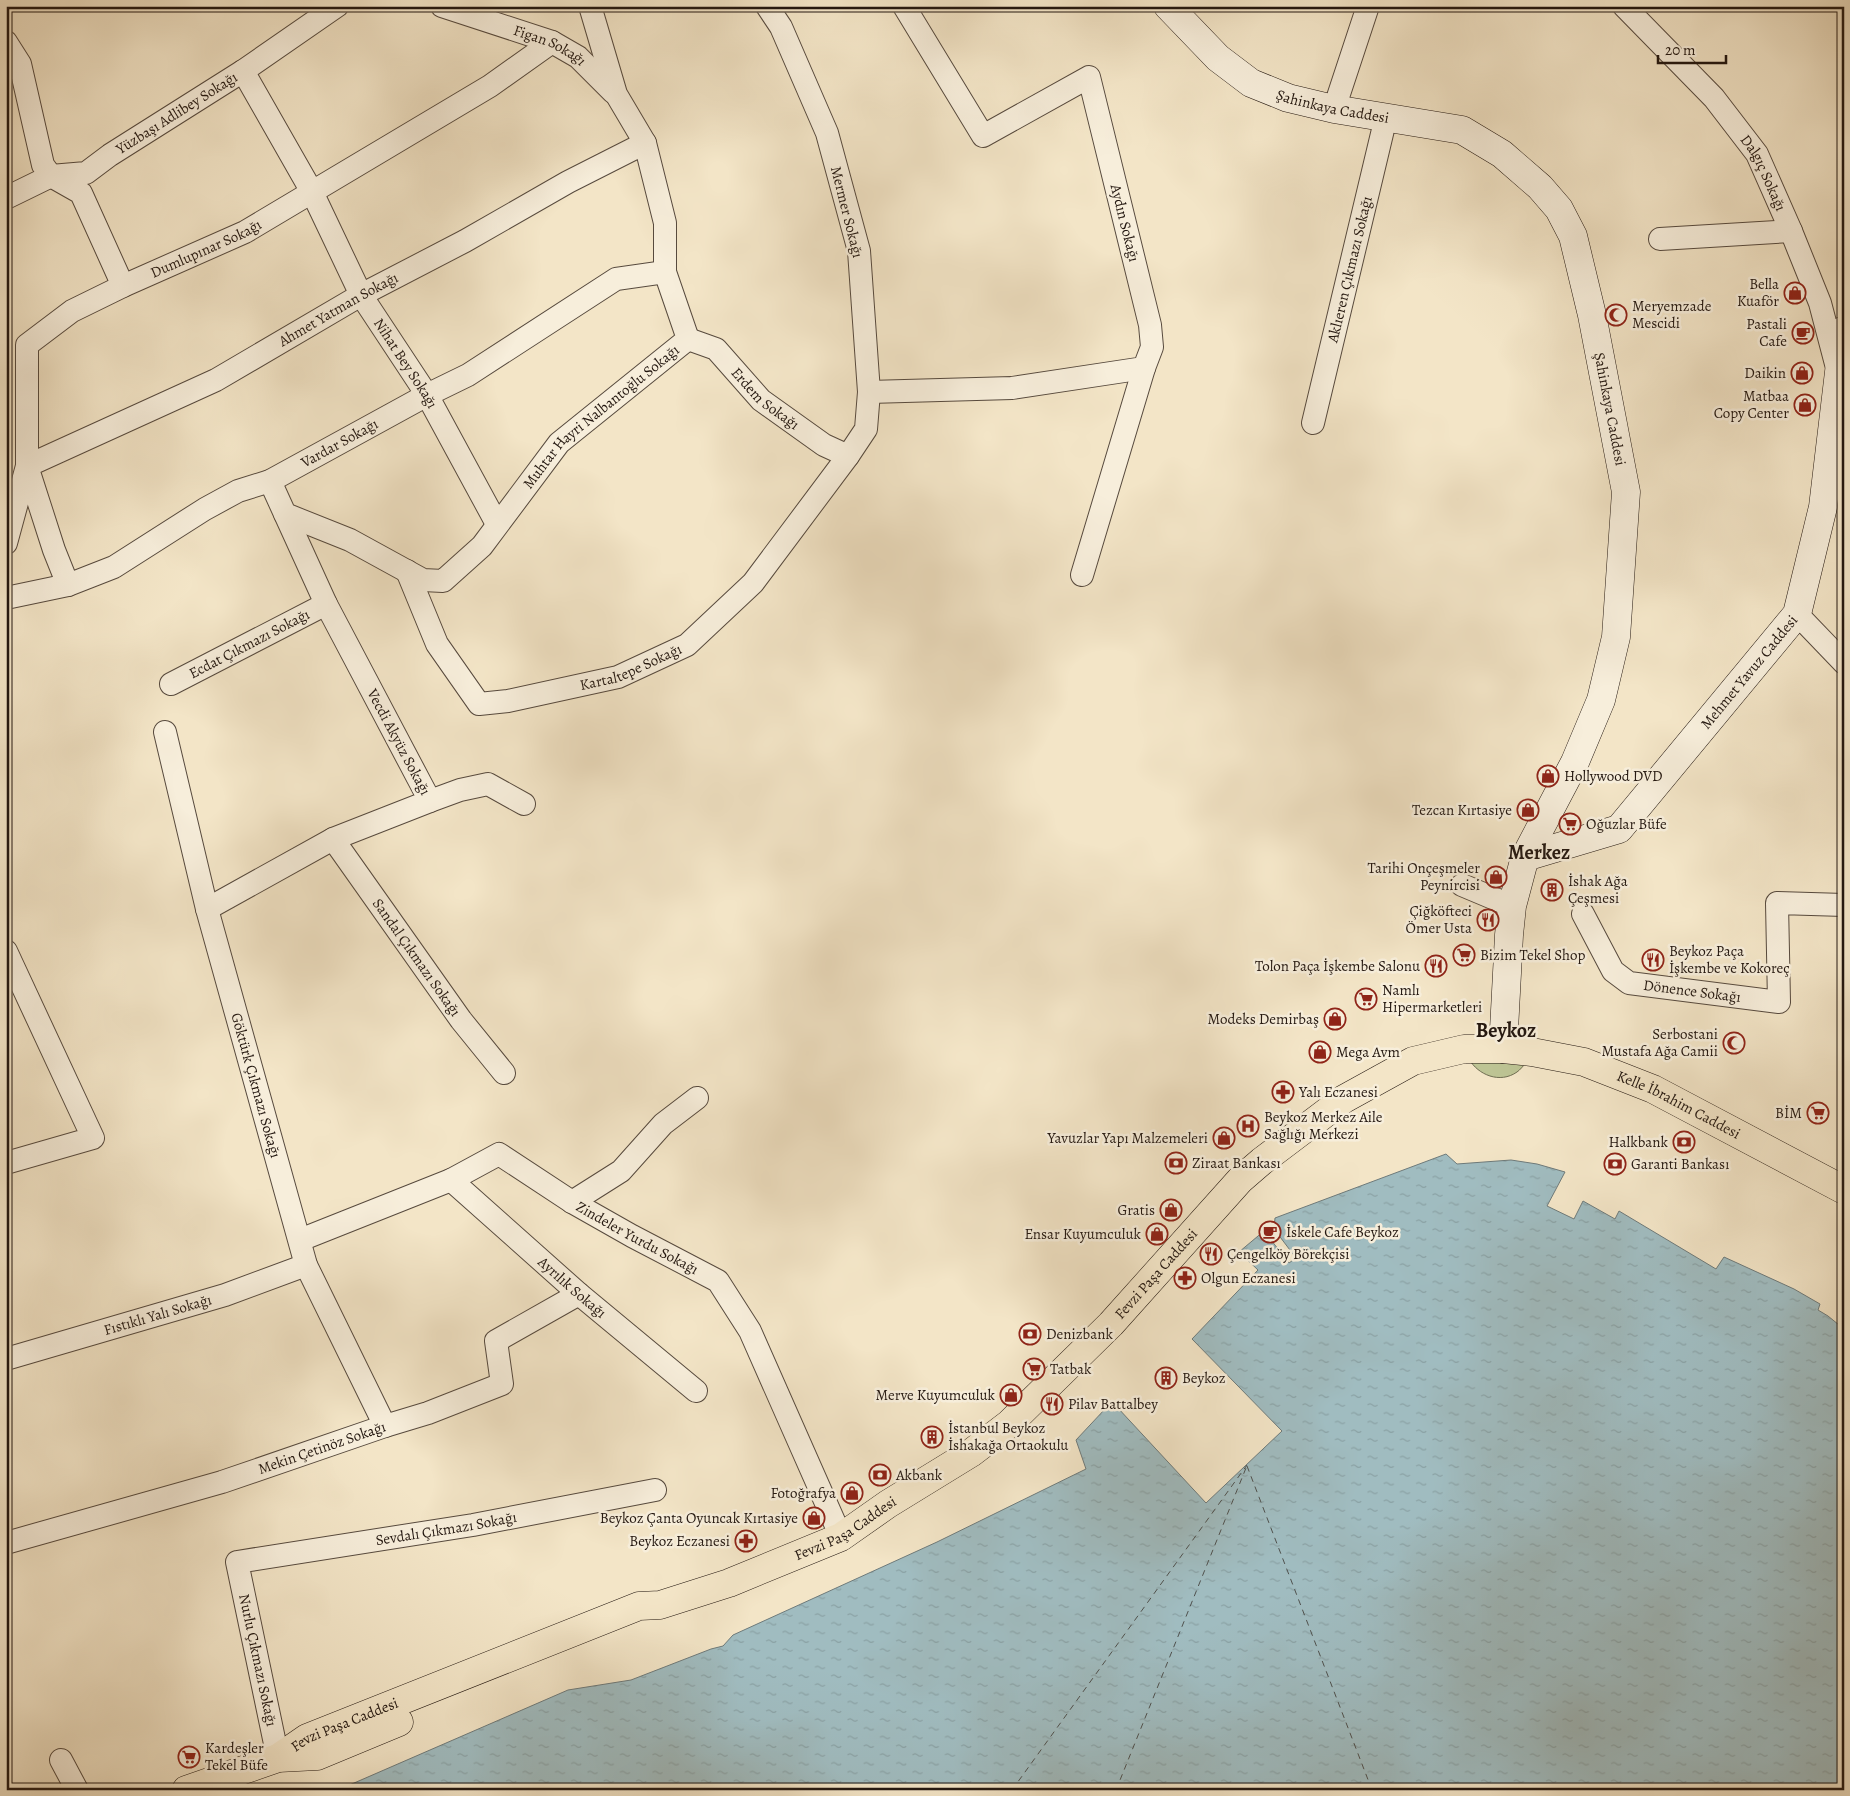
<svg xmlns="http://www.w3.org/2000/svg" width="1850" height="1796" viewBox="0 0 1850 1796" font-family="Alegreya,serif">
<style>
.grass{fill:#bdc494;stroke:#706e52}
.water{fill:url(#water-ripples);stroke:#6e7a7a}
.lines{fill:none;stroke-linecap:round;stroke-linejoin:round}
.ferry{stroke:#4f514e;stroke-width:1;stroke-dasharray:6 5;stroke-linecap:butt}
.street-casing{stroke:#574a3e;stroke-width:24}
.secondary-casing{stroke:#231710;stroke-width:29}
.primary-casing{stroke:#231710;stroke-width:29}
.street{stroke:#f7eedb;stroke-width:22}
.secondary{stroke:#f7eedb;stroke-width:28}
.primary{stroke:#f3e5c7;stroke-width:28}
.labels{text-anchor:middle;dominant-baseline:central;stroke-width:5;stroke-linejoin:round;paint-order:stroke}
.street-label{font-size:15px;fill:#231710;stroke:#f7eedb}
.poi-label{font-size:15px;fill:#231710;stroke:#f7eedb;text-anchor:start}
.district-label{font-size:20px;font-weight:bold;fill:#231710;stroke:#f7eedb}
</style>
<defs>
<pattern id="water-ripples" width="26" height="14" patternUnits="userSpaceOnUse" patternTransform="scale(1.25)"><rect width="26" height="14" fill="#a0bcc0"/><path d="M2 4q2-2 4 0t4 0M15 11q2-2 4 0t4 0" fill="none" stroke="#8aa1a4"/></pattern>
</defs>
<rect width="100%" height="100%" fill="#f3e5c7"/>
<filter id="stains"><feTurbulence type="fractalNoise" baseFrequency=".004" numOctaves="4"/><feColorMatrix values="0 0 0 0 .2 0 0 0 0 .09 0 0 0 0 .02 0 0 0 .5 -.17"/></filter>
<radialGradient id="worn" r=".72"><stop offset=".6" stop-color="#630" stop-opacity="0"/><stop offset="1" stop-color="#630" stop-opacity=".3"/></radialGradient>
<!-- grass -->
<path class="grass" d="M1469,1059L1526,1063C1523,1066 1520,1070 1517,1072C1500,1084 1478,1075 1469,1059Z"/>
<!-- water -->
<path class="water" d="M1446,1154L1457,1164L1511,1160L1537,1164L1565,1172L1547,1206L1574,1219L1583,1201L1615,1219L1619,1211L1716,1269L1724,1257L1794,1289L1820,1304L1818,1310L1828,1316L1844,1329V1790H338L568,1690L631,1680L711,1649L723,1646L733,1635L937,1542L1086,1469L1076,1440L1105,1409L1117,1407L1206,1503L1282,1431L1192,1339L1258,1270L1239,1252L1264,1231L1289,1263L1296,1258L1274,1229L1275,1218Z"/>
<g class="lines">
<!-- ferry -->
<path class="ferry" d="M1247,1466L1372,1790
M1012,1790L1247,1465
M1116,1790L1246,1468"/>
<!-- street casing -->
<g class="street-casing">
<g id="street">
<path id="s1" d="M442,6L552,42L578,57L613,92"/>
<path id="s2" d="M1624,6L1714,98L1757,154L1791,231L1820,303L1836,364"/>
<path d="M6,42L20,64L43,165L51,176L81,193L123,286"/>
<path id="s3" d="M243,71L312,192L361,295L427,395L497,524"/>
<path d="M1334,109L1368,6"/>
<path id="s4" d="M6,198L51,176L86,173L110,155L243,71L337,6"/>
<path d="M1660,239L1791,231"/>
<path id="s5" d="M688,339L716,349L761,400L824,445L848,456"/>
<path d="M869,392L1012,388L1144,368L1152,347L1150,325L1089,77L983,136L904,6"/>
<path id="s6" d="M1313,423L1386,117"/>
<path id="s7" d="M270,481L285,514L350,540L423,580L443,581L482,546L559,443L688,339L665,272V223L645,143L616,94L590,6"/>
<path id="s8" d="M6,543L27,466V345L72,311L123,286L245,232L490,86L552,42"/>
<path id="s9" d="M407,571L437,644L479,704L508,701L618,677L687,645L753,583L848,456L866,429L869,392L859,251L827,133L781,27L767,6"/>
<path d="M1082,575L1144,368"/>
<path id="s10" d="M68,585L54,550L27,466L216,380L361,295L465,241L568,182L645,143"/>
<path id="s11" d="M6,598L68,585L114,567L205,509L238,491L270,481L427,395L468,375L616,279L665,272"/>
<path d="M1797,614L1844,663"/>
<path id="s12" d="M171,684L326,604"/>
<path id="s13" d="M165,732L207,909L306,1265L385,1426"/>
<path d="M430,801L460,790L488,784L524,804"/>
<path id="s14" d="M333,839L461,1020L504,1073"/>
<path d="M1462,885L1512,906"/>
<path d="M207,909L333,839L430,801L326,604L285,514"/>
<path id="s15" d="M1583,914L1613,971L1629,983L1779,1002L1777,903L1844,905"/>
<path d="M6,951L93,1138L6,1163"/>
<path id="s16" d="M451,1180L579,1294L696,1391"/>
<path d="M572,1202L621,1171L663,1124L697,1098"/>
<path id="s17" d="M300,1240L451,1180L499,1154L572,1202L632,1236L718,1281L750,1331L841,1537"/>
<path id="s18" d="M6,1359L225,1295L306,1265"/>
<path id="s19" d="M6,1543L222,1482L385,1426L428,1413L502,1384L496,1341L579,1294"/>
<path id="s20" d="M278,1758L237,1562L473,1525L655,1490"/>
<path d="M61,1760L77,1790"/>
</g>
</g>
<!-- secondary casing -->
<g class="secondary-casing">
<g id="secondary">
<path id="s21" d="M1168,6L1218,58L1251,83L1288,98L1334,109L1462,130L1502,154L1540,187L1559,209L1573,236L1592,315L1626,492L1616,637L1601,700L1575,762L1525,857L1512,906L1509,935L1503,1049"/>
<path id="s22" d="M1525,857L1619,829L1797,614L1823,507L1844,330"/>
</g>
</g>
<!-- primary casing -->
<g class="primary-casing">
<g id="primary">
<path id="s23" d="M278,1758L307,1738L639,1606L660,1605L729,1583L841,1537L888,1504L971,1453L1009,1424L1111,1324L1240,1180L1262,1161L1344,1099L1413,1061L1464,1049H1503L1532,1052L1584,1062L1653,1089L1844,1190"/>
<path d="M186,1790L278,1758L317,1756L399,1722"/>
</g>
</g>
<!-- street -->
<use href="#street" class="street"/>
<!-- secondary -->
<use href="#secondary" class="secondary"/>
<!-- primary -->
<use href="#primary" class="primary"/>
</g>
<!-- icons -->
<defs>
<g id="shop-ring" transform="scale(1.125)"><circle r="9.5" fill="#f7eedb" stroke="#8f2418" stroke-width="1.5"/><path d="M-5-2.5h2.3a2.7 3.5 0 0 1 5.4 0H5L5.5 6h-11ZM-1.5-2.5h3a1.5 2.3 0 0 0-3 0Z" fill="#8f2418"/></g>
<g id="mosque-ring" transform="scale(1.125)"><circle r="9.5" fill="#f7eedb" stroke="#8f2418" stroke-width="1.5"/><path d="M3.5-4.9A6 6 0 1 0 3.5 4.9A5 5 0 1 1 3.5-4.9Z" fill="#8f2418"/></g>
<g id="cafe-ring" transform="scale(1.125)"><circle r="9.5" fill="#f7eedb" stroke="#8f2418" stroke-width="1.5"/><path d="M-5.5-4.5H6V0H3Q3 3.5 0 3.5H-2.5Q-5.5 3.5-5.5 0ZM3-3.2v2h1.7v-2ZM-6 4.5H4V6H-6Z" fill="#8f2418"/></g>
<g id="supermarket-ring" transform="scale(1.125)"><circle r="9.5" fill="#f7eedb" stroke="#8f2418" stroke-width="1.5"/><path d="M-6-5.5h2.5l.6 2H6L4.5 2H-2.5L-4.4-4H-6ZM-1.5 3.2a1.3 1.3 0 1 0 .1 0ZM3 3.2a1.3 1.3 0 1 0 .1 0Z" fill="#8f2418"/></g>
<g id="building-ring" transform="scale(1.125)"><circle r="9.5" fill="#f7eedb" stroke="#8f2418" stroke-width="1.5"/><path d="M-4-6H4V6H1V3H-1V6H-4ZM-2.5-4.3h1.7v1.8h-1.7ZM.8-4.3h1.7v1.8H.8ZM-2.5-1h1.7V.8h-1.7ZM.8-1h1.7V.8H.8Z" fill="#8f2418"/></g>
<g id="restaurant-ring" transform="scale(1.125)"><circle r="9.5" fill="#f7eedb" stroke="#8f2418" stroke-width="1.5"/><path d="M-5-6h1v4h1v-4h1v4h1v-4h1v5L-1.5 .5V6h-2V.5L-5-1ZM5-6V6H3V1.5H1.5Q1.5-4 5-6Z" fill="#8f2418"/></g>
<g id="pharmacy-ring" transform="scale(1.125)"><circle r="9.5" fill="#f7eedb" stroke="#8f2418" stroke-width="1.5"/><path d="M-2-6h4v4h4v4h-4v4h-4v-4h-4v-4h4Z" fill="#8f2418"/></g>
<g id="hospital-ring" transform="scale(1.125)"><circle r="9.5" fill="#f7eedb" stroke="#8f2418" stroke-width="1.5"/><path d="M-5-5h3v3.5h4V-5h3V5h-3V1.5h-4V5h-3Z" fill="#8f2418"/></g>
<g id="bank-ring" transform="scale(1.125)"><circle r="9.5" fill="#f7eedb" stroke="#8f2418" stroke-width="1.5"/><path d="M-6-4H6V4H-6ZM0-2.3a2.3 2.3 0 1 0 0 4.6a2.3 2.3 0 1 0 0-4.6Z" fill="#8f2418"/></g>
</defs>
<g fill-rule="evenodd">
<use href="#shop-ring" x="1795" y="293"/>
<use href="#mosque-ring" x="1616" y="315"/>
<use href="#cafe-ring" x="1803" y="333"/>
<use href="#shop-ring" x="1802" y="373"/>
<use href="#shop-ring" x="1805" y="405"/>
<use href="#shop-ring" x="1548" y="776"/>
<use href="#shop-ring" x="1528" y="810"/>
<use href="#supermarket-ring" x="1570" y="824"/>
<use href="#shop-ring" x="1496" y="877"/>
<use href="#building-ring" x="1552" y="890"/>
<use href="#restaurant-ring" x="1488" y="920"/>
<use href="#supermarket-ring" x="1464" y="955"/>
<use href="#restaurant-ring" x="1653" y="960"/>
<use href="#restaurant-ring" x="1436" y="966"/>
<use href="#supermarket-ring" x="1366" y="999"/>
<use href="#shop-ring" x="1335" y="1019"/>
<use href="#mosque-ring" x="1734" y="1043"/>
<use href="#shop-ring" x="1320" y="1052"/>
<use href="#pharmacy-ring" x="1283" y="1092"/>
<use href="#supermarket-ring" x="1818" y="1113"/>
<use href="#hospital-ring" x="1248" y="1126"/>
<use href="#shop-ring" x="1224" y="1138"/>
<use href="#bank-ring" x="1684" y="1142"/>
<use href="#bank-ring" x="1176" y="1163"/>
<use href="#bank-ring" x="1615" y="1164"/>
<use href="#shop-ring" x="1171" y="1210"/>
<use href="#cafe-ring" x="1270" y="1232"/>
<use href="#shop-ring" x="1157" y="1234"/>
<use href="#restaurant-ring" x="1211" y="1254"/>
<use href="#pharmacy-ring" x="1185" y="1278"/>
<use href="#bank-ring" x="1030" y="1334"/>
<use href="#supermarket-ring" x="1034" y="1369"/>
<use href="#building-ring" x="1166" y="1378"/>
<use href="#shop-ring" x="1011" y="1395"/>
<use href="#restaurant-ring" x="1052" y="1404"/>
<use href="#building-ring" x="932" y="1437"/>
<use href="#bank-ring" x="880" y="1475"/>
<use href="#shop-ring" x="852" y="1493"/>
<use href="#shop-ring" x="814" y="1518"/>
<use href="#pharmacy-ring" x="746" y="1541"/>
<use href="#supermarket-ring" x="189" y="1757"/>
</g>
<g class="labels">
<!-- street labels -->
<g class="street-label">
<text stroke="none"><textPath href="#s1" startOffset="115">Figan Sokağı</textPath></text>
<text stroke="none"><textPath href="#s21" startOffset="199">Şahinkaya Caddesi</textPath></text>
<text stroke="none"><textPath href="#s4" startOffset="194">Yüzbaşı Adlibey Sokağı</textPath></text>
<text stroke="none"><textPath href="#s2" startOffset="219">Dalgıç Sokağı</textPath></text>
<text transform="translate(847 212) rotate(76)">Mermer Sokağı</text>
<text transform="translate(1125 223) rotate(76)">Aydın Sokağı</text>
<text stroke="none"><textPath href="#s8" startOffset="405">Dumlupınar Sokağı</textPath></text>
<text stroke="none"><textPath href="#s6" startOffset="158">Aklıeren Çıkmazı Sokağı</textPath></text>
<text stroke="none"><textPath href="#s10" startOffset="475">Ahmet Yatman Sokağı</textPath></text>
<text stroke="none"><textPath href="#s3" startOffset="335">Nihat Bey Sokağı</textPath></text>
<text stroke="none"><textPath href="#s5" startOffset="100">Erdem Sokağı</textPath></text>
<text stroke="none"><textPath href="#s21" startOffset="664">Şahinkaya Caddesi</textPath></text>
<text stroke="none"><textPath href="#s7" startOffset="439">Muhtar Hayri Nalbantoğlu Sokağı</textPath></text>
<text stroke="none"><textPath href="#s11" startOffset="371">Vardar Sokağı</textPath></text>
<text stroke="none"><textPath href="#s12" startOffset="88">Ecdat Çıkmazı Sokağı</textPath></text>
<text stroke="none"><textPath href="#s9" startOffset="309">Kartaltepe Sokağı</textPath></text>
<text stroke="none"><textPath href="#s22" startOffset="302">Mehmet Yavuz Caddesi</textPath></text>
<text transform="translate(399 742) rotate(62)">Vecdi Akyüz Sokağı</text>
<text stroke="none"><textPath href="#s14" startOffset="145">Sandal Çıkmazı Sokağı</textPath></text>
<text stroke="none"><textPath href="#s15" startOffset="148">Dönence Sokağı</textPath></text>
<text stroke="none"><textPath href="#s13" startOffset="365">Göktürk Çıkmazı Sokağı</textPath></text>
<text stroke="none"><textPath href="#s23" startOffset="1634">Kelle İbrahim Caddesi</textPath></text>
<text stroke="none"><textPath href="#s17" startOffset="379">Zindeler Yurdu Sokağı</textPath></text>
<text stroke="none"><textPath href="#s23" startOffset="1020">Fevzi Paşa Caddesi</textPath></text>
<text stroke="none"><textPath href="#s16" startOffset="162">Ayrılık Sokağı</textPath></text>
<text stroke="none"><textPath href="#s18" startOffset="158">Fıstıklı Yalı Sokağı</textPath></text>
<text stroke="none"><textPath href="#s19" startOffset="330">Mekin Çetinöz Sokağı</textPath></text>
<text stroke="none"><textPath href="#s23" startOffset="615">Fevzi Paşa Caddesi</textPath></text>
<text stroke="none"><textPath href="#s20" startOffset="412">Sevdalı Çıkmazı Sokağı</textPath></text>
<text transform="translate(258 1660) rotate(78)">Nurlu Çıkmazı Sokağı</text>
<text stroke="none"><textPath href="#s23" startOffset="75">Fevzi Paşa Caddesi</textPath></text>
</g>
<!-- poi labels -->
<g class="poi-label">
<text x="1779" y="284" text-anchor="end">Bella<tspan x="1779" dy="17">Kuaför</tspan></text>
<text x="1632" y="306">Meryemzade<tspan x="1632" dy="17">Mescidi</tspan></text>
<text x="1787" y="324" text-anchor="end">Pastali<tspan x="1787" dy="17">Cafe</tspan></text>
<text x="1786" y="373" text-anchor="end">Daikin</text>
<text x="1789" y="396" text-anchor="end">Matbaa<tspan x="1789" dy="17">Copy Center</tspan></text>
<text x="1564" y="776">Hollywood DVD</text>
<text x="1512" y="810" text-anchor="end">Tezcan Kırtasiye</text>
<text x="1586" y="824">Oğuzlar Büfe</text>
<text x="1480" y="868" text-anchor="end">Tarihi Onçeşmeler<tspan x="1480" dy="17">Peynircisi</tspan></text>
<text x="1568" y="881">İshak Ağa<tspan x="1568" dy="17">Çeşmesi</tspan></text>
<text x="1472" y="911" text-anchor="end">Çiğköfteci<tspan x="1472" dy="17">Ömer Usta</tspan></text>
<text x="1669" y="951">Beykoz Paça<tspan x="1669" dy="17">İşkembe ve Kokoreç</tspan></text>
<text x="1480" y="955">Bizim Tekel Shop</text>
<text x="1420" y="966" text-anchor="end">Tolon Paça İşkembe Salonu</text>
<text x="1382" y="990">Namlı<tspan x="1382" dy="17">Hipermarketleri</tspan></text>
<text x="1319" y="1019" text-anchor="end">Modeks Demirbaş</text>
<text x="1718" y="1034" text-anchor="end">Serbostani<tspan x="1718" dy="17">Mustafa Ağa Camii</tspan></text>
<text x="1336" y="1052">Mega Avm</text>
<text x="1299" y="1092">Yalı Eczanesi</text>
<text x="1802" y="1113" text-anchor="end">BİM</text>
<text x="1264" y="1117">Beykoz Merkez Aile<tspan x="1264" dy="17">Sağlığı Merkezi</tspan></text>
<text x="1208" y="1138" text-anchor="end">Yavuzlar Yapı Malzemeleri</text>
<text x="1668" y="1142" text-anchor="end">Halkbank</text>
<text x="1192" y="1163">Ziraat Bankası</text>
<text x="1631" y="1164">Garanti Bankası</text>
<text x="1155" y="1210" text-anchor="end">Gratis</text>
<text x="1286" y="1232">İskele Cafe Beykoz</text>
<text x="1141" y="1234" text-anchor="end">Ensar Kuyumculuk</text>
<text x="1227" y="1254">Çengelköy Börekçisi</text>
<text x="1201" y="1278">Olgun Eczanesi</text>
<text x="1046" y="1334">Denizbank</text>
<text x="1050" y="1369">Tatbak</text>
<text x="1182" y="1378">Beykoz</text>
<text x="995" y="1395" text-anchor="end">Merve Kuyumculuk</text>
<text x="1068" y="1404">Pilav Battalbey</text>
<text x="948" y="1428">İstanbul Beykoz<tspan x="948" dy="17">İshakağa Ortaokulu</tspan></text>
<text x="896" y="1475">Akbank</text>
<text x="836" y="1493" text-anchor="end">Fotoğrafya</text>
<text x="798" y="1518" text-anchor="end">Beykoz Çanta Oyuncak Kırtasiye</text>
<text x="730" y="1541" text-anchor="end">Beykoz Eczanesi</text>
<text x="205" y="1748">Kardeşler<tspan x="205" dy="17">Tekel Büfe</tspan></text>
</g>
<!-- district labels -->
<g class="district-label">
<text x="1539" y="852">Merkez</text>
<text x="1506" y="1030">Beykoz</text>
</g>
</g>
<!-- margin -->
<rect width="1850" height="1796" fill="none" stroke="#f3e5c7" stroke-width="25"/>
<rect x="8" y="8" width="1835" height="1781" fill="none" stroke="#231710" stroke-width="2.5"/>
<rect x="12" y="12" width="1825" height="1771" fill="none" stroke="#231710"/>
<!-- scale -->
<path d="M1658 55v8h68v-8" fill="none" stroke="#231710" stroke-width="2.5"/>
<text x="1665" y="55" font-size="15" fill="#231710" stroke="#f7eedb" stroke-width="4" paint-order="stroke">20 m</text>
<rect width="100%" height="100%" filter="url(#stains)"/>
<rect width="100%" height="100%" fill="url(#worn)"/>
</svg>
